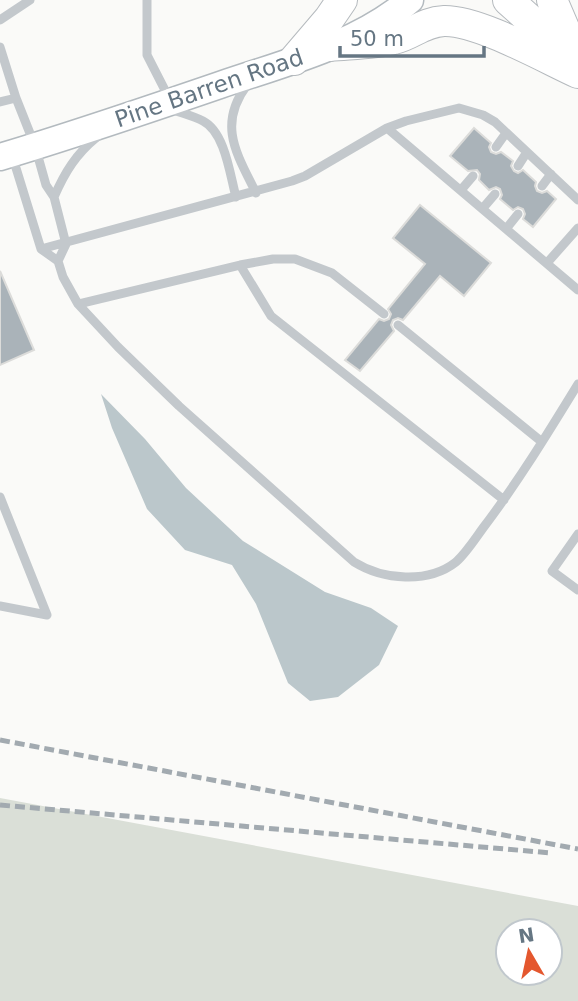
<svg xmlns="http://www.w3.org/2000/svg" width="578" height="1001" viewBox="0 0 578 1001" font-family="'DejaVu Sans',sans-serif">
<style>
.green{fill:#dadfd7;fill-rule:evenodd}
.water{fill:#bbc7cb}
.building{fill:#aab3b9;stroke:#dcdcda;stroke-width:2}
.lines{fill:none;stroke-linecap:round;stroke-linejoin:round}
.secondary-casing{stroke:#b3babf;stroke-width:29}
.primary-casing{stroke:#b5babe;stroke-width:32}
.lane{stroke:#c3c8cc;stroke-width:9}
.secondary{stroke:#fff;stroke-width:26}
.primary{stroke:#fff;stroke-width:30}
.rail{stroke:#a2aab0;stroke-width:5;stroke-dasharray:10 5;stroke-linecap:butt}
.labels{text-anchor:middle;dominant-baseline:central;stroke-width:7;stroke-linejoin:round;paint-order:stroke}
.street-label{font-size:23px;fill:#657683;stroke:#fff}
</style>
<rect width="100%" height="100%" fill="#fafaf8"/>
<!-- green -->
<path class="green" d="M0,798L578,906V1001H0ZM508,931H550V973H508Z"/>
<!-- water -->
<path class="water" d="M101,394L145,439L186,488L243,541L325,592L371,608L398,626L379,665L338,697L310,701L288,683L256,604L232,565L185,550L147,509L112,428Z"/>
<!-- building -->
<path class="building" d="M474,128L491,143L489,147L491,152L496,154L501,152L513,161L511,166L514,171L518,173L523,170L536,182L535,186L537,191L542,193L547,191L556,199L533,227L523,219L525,214L523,209L518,207L513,210L500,199L502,195L500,189L496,187L489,190L479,180L480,174L477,170L468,171L450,156Z
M420,205L491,263L464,296L440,276L403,320L398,318L393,320L391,325L394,331L360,371L345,360L379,319L384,321L389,319L391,314L388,309L425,264L393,238Z
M0,271L34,350L0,365Z"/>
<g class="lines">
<!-- secondary casing -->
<g class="secondary-casing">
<path id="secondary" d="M0,157C74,135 147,110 220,85C284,63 358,45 410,0"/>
</g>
<!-- primary casing -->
<g class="primary-casing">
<path id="primary" d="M508,0L578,63
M552,0L576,56
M330,46C351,44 374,44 394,39C412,35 423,22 444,21C478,20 545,58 578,73
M294,60L329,19L342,0"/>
</g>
<!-- lane -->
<path class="lane" d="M147,0V55L170,100
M0,20L30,0
M0,47L16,98
M247,85C217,125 237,154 256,193
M0,102L16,98L35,146L46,185L54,197L66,244L58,261
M171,109C181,113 193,116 203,121C225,132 230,175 236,197
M387,128L578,290
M496,147L506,133
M12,155L41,249L58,261L63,277L78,304L118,347L179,406L354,562C383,580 428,584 456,562C466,553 475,539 483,528C518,482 548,433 578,384
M518,166L527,152
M542,186L551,174
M461,190L473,176
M54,197C65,172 76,154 97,137
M483,208L495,194
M506,229L518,214
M41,249L292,181L305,176L387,128L406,121L459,108L483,115L495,122L578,200
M547,263L578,228
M240,265L271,316L504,500
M78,304L240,265L273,259H295L332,273L384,314
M398,325L542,442
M0,497L47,615L0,606
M578,534L552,571L578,590"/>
<!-- secondary -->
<use href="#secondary" class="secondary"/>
<!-- primary -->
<use href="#primary" class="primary"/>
<!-- rail -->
<path class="rail" d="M0,740L578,849
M0,805L551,853"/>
</g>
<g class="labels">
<!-- street labels -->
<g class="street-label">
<text transform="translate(209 88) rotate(-19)">Pine Barren Road</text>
</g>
</g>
<!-- north arrow -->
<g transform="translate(529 952) rotate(351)"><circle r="33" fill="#ffffff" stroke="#c1c8cd" stroke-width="2"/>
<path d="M0-5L12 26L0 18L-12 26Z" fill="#e4572e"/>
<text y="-10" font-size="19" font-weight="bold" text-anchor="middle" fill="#657683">N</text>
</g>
<!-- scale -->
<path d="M340 46v10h144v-10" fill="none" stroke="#657683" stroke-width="3.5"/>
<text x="350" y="46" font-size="21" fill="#657683" stroke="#ffffff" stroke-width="5" paint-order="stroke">50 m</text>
</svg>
